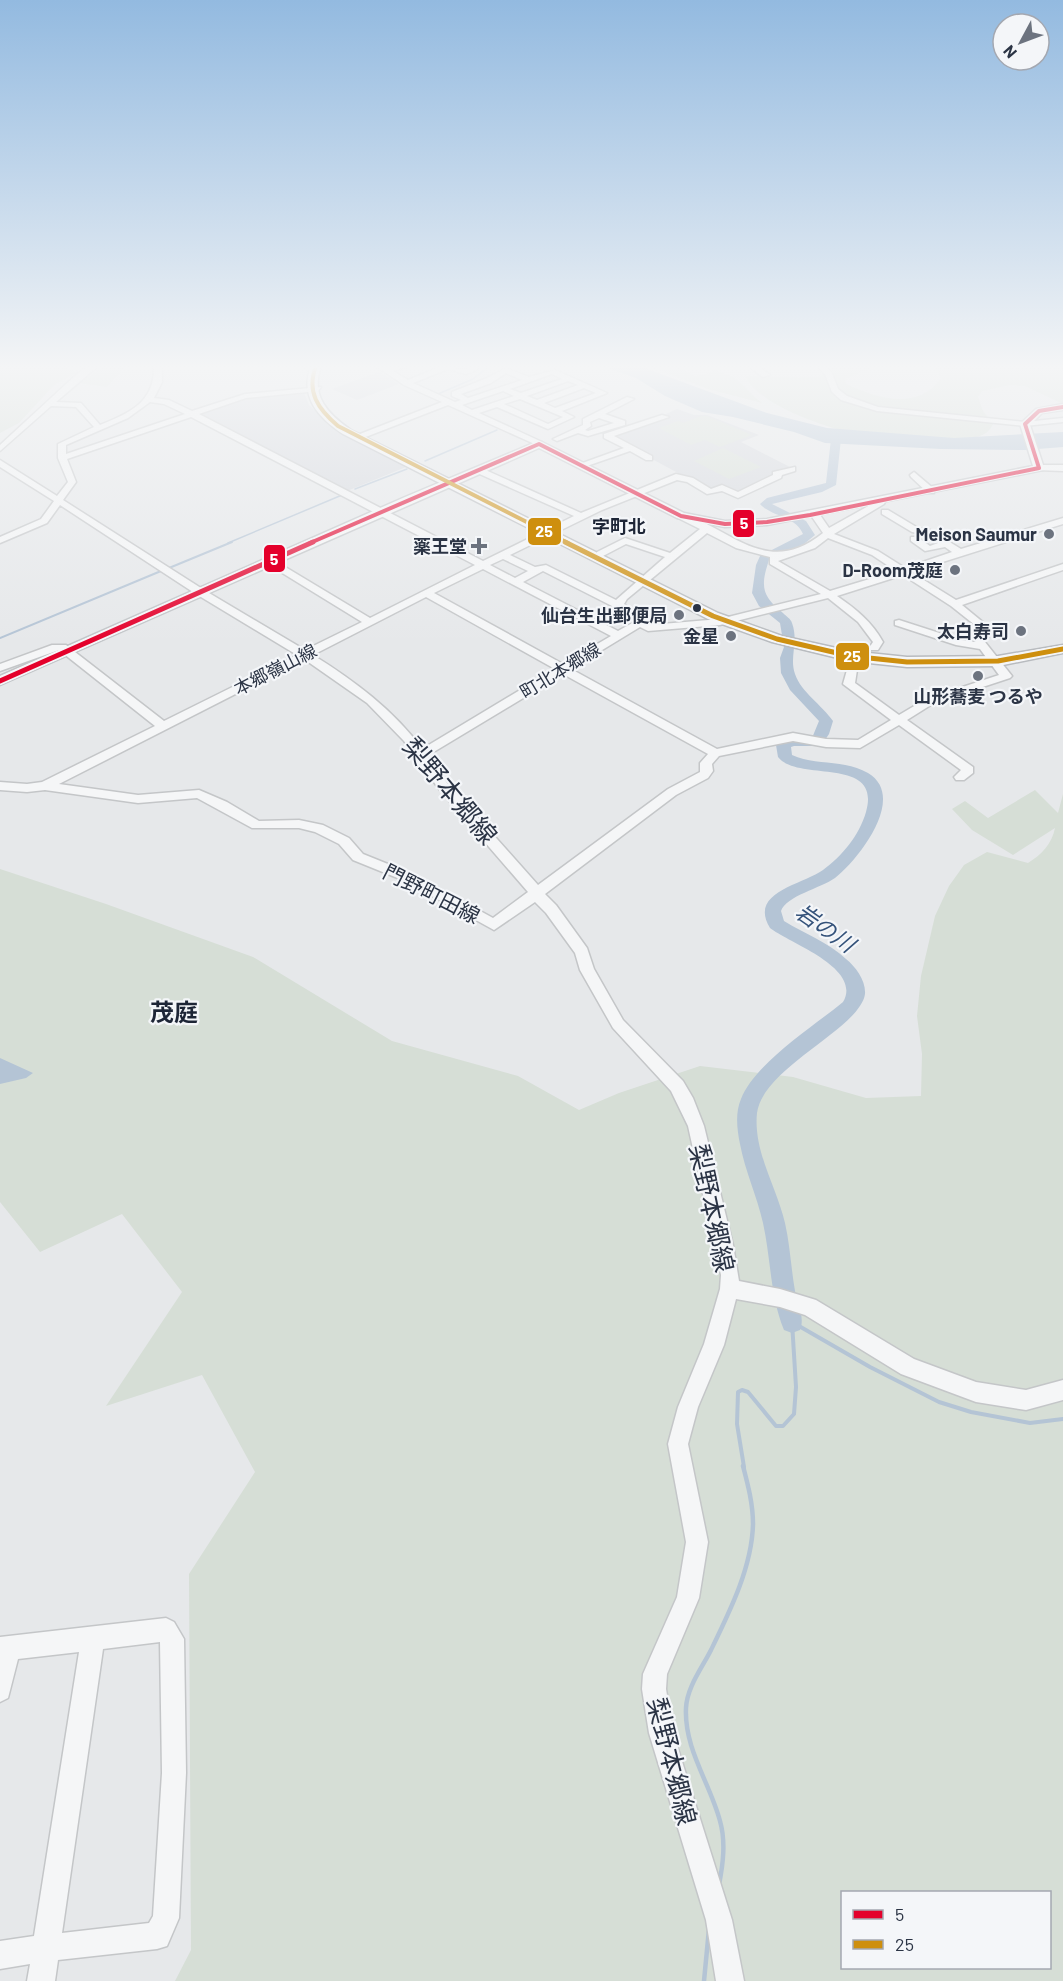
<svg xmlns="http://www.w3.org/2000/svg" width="1063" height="1981" viewBox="0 0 1063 1981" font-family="Barlow,'Noto Sans JP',sans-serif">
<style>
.built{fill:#d4d7dd}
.green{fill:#d6ded6;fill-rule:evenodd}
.water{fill:#b4c4d5}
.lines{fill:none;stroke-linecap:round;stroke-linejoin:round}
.stream-far3{stroke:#b4c4d5;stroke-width:1.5}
.stream-far2{stroke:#b4c4d5;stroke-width:2}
.stream-far1{stroke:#b4c4d5;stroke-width:4}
.stream{stroke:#b4c4d5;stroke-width:4.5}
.river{fill:#b4c4d5;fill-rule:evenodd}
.minor-casing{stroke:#c4c6c8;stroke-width:3}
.major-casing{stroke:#c2c5c8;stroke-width:3}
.highway-casing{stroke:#b8bbbf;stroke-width:3}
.minor{fill:#f5f6f7;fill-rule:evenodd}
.major{fill:#f8f8f8;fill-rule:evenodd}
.highway{fill:#f8f8f8;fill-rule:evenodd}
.bus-1-far1-casing{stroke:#f4f6f9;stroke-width:6}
.bus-1-casing{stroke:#f4f6f9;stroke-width:8}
.bus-2-far1-casing{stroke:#f4f6f9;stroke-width:6}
.bus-2-casing{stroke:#f4f6f9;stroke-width:8}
.bus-1-far1{stroke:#e4002b;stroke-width:4}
.bus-1{stroke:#e4002b;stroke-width:5}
.bus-2-far1{stroke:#ce8f0e;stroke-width:4}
.bus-2{stroke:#ce8f0e;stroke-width:5}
.poi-dot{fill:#6c737f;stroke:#f4f6f9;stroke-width:2}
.bus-dot{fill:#2b3445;stroke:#f4f6f9;stroke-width:2}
.labels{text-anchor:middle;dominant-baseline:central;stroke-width:4.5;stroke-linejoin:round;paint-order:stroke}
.far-neighbourhood-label{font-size:18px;font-weight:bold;fill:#1d2536;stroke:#f4f6f9}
.far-poi-label{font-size:18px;font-weight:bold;fill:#2b3445;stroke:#f4f6f9;text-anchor:end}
.far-street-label{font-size:18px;fill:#2b3445;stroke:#f4f6f9}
.street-label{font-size:21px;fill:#2b3445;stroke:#f4f6f9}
.water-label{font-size:22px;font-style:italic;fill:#34527a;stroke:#f4f6f9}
.quarter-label{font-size:24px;font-weight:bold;fill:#1d2536;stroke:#f4f6f9}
.near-street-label{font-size:26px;fill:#2b3445;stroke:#f4f6f9}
.line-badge{stroke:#f4f6f9;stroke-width:2}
.badge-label{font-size:16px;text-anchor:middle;font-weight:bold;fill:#fff}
</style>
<rect width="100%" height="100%" fill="#e6e8ea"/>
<!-- built -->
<path class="built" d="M379,372L399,384L357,400L332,389Z
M297,391L304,393L309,405L337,431L406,467L347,491L199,415L258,395Z
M677,409L694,415H707L759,435L741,442L792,468L738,494L722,486L708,489L609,436L667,416L666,414Z"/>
<!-- green -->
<path class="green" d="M0,366H64L76,373L54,385L19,423L0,433Z
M105,366H126L107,387L79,383Z
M648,366L662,370L681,368L695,376L711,373L715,368C721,375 729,373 736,379C746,387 752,396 762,403L708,389Z
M821,366H875L845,379L846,384C877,398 917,412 941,378L934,366H1063V404L1025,386L1010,385L982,391L978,397L983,411L993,424C991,429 986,434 980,436C965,443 883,441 866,437C832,429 761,408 745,376C764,375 817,382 829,373Z
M701,416H707L752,435L720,447L705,440L691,445L659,428L678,421L683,423Z
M723,448L761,467L729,479L694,461Z
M1035,790L1058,813L1063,794V1981H175L191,1950L189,1574L255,1472L202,1375L106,1406L182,1292L122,1214L40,1252L0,1202V869L106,904L253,957L392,1041L518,1076L579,1110L619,1093L700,1066L793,1077L866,1098L921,1096L922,1054L917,1016L921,976L935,916L949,886L964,865L987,852L1028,863C1041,855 1052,844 1055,828L1013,855L972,830L952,809L965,801L988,818ZM842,1892H1050V1968H842Z"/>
<!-- water -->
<path class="water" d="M602,366H639L767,413L827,428L954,438L1063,432V447L1025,450L941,449L825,443L794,432L733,417L702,412L665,396L636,378Z
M0,1058L33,1073L26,1078L0,1084Z"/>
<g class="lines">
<!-- stream-far3 -->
<path class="stream-far3" d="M438,394L473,379L489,366
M425,461L497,430
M355,489L407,469
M228,543L342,495"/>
<!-- stream-far2 -->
<path class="stream-far2" d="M169,568L232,542
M0,638L161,571"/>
<!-- stream-far1 -->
<path class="stream-far1" d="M792,1322L870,1367L939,1402L971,1412L1030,1423L1063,1419
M744,1467L737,1424L738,1392L742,1390L748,1392L776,1426H783L794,1414L796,1387L792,1322"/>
<!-- stream -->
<path class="stream" d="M719,1885C723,1864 726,1842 720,1821C710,1783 684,1749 686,1708C687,1687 702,1668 711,1650C730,1611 752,1567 753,1524C753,1504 748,1485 743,1466
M704,1981L709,1929"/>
<!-- river -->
<path class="river" d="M828,430H834L841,439L836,485L822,492L772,504L806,521L815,535L804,544L769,560C760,587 762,596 783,613C786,616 791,619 792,623C799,642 789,657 795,674C801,692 822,705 833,721L829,734L821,746H794L791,747L792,755C816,766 844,759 868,773C908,797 858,860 835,878C821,888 786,896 781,911L784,921C805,934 828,942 846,959C856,967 866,981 865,994C860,1029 763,1067 757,1113C753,1151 777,1188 785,1223C790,1245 791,1268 795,1291C798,1304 805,1318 800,1330L792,1333L784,1330C770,1296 771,1259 763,1223C757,1196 745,1171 740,1144C737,1129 735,1113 741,1099C754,1064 814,1026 843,1002C863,968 789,943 770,928C748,892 802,885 823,870C842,856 859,836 866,812C882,755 798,783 778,757L776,745L778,742L793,738H812L819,721L790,690L781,673L780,658L784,647L780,623L759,606L752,593L756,565L760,556L803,534C796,516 772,517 760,504L767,498L826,483L831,439L826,432Z"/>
<!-- minor casing -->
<g class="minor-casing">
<path id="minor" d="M89,366H98L56,402L81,403L100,425C130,413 155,402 154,366H162V382L154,398L169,400L192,411L245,394L321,387L318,391L246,398L199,414L483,561L574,516L475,472V468H481L581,513L676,474L693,478L711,489L722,485L738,492L773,475V472L795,467V471L782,475L781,478L738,498L722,491L707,494L687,482L677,480L602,510L510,555L535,567L546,565L616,600L665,557L626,544L603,556H597V552L625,538L670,553L700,529L678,518V514L681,513C733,530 767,578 823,533L810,514L812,512H818L829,528L881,499L885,502L884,504L834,534L878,551L905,568L952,552L945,547L925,551L911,541V537H917L930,546L938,543L924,534L912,532L882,514V510H888L918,528L930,530L961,549L1063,518V524L911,572L956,600L1063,564V570L962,605L990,628L991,633L985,642L1012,676L1010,678L934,703L907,720L973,767V773L964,780H956L954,777L961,770L899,725L860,748L826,747L793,741L719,756L712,764L713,771L708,778L676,795L545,894L556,905L587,948L594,969L623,1020L683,1081L693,1098L704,1126L733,1245L739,1281L780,1289L816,1300L914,1359L976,1382L1026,1390L1063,1380V1400L1026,1410L976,1402L901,1374L805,1315L780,1307L736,1299L724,1345L698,1407L688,1444L708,1542L699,1598L667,1674L666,1689L673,1733L732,1920L744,1981H716L706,1920L649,1733L642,1689L643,1674L677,1597L686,1542L668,1444L678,1407L704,1344L720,1289L721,1275L688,1126L671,1091L613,1028L580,970L575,953L546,913L535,902L494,930L405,881L353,860L339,844L315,832L299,828H252L197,798L138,803L45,790L27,792L0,790V782L27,784L42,782L155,726L59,650L0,671V664L52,645H66L164,721L297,655L196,594L60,505L47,523L0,543V537L41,519L54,501L0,467V460L57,496L68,482L58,458V444L94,427L76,407L51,406L0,451V445L77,374ZM150,402L164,404L185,414L66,454V445L128,418ZM191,417L475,565L370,618L272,559H266V563L362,622L305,650L204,590L63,500L76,482L67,459ZM707,533L736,548L770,557V564L821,594L720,619L650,625L624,604L627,599ZM828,538L872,555L896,571L830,591L778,561L815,548ZM503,559L528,571L515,578L490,565ZM483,569L611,636L563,664L434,593ZM543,571L614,607L634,622L618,631L523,582ZM903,575L951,606L980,629L981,633L975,642L961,640L899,620L895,621V625L956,645L980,649L999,675L926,699L899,715L855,683L857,670L864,661L863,659H855L847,670L843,684L891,720L858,740L826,739L793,733L717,749L571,669L640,627L648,631L720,625L828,598L858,622L873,642L869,648L870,650H878L883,642C872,622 856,609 837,596ZM426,597L555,669L422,749C394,710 353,680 313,655ZM304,659L367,703L404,741L439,789L528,892L493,918L415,875L363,854L349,838L323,825L299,820L259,821L227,802L199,790L138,795L59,784ZM563,674L708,754L700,763V772L668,789L538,885L447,783L427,756Z
M302,366H312L318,370L314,372Z
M376,366H409L393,371L408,380L442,366L465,370L468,368L466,366H477V370L466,374L448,369L413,383L455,402L461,400L452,396V392L485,379L506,368L529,377L555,370L607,393L562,411L574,417L548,429L497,407L479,413L542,442V446H539L448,405L363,438L359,436L360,434L442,402L404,385ZM506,373L522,380L468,398L461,394L491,383ZM552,374L562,379L521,393L510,389ZM568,381L578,385L537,400L527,396ZM584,388L596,393L555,408L544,403ZM503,391L514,396L472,410L462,405ZM520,399L563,417L548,424L504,404Z
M749,366H758L770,375L763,377Z
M817,366H825L832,373L838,389L847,396L878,407L1025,422L1063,418V422L1025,426L877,411L841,400L832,392L825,374Z
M627,397L634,399L605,414L625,421V425L588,436L578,433L557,441L553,439L583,425V419ZM599,418L614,423L588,431L585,430L591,426L590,422Z
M662,415L669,417L614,436L652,456V460H646L630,451L584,467L577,465L624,448L604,438V434Z
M1039,465H1063V471L1036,470L1035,468Z
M914,472L934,489V493H928L911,477L910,475Z
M166,1618L174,1622L184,1639L186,1773L179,1918L167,1946L157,1949L58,1960L55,1981H27L30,1964L0,1969V1941L34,1936L79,1652L18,1659L8,1698L0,1702V1637ZM160,1642L162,1773L153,1916L149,1923L62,1933L103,1649Z"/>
</g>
<!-- major casing -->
<g class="major-casing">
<path id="major" d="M1063,404V410L1042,413L1030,425L1044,468L1043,470L767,525L725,527L677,518L539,448L0,685V676L405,497L536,442H542L684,513L725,521L767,519L1033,466L1020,424L1036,409Z"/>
</g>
<!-- highway casing -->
<g class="highway-casing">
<path id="highway" d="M311,366H321C310,396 328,414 351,430L718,613L782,636L850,651L907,657L998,656L1063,645V653L998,666L907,667L850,661L772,642L708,619L343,434C319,418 299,397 311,366Z"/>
</g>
<!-- minor -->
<use href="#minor" class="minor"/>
<!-- major -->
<use href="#major" class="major"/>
<!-- highway -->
<use href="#highway" class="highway"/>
<!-- bus-1-far1 casing -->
<g class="bus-1-far1-casing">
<path id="bus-1-far1" d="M310,543L539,444L681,516L725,524L767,522L810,515L1039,468L1025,424L1039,411L1063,407"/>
</g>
<!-- bus-1 casing -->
<g class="bus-1-casing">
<path id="bus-1" d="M0,681L313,542"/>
</g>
<!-- bus-2-far1 casing -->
<g class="bus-2-far1-casing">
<path id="bus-2-far1" d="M316,366C306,392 318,409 338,426L568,543"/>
</g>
<!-- bus-2 casing -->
<g class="bus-2-casing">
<path id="bus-2" d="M565,542L713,616L777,639L850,656L907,662L998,661L1063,649"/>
</g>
<!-- bus-1-far1 -->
<use href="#bus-1-far1" class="bus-1-far1"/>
<!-- bus-1 -->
<use href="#bus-1" class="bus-1"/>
<!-- bus-2-far1 -->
<use href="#bus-2-far1" class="bus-2-far1"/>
<!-- bus-2 -->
<use href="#bus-2" class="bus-2"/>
</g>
<!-- sky -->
<linearGradient id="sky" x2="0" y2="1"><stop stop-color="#93bae0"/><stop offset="0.57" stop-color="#f4f5f6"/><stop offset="1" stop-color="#f4f5f6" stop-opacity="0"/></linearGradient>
<rect width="1063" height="644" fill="url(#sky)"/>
<!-- markers -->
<g class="poi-dot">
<circle cx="1049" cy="534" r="6"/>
<path d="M476 537h6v6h6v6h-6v6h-6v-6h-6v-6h6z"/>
<circle cx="955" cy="570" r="6"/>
<circle cx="679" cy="615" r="6"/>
<circle cx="1021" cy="631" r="6"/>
<circle cx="731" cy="636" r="6"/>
<circle cx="978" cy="676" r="6"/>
</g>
<circle class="bus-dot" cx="697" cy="608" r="5"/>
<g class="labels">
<!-- far-neighbourhood labels -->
<g class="far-neighbourhood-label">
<text x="619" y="526">字町北</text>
</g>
<!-- far-poi labels -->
<g class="far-poi-label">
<text x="1037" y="534">Meison Saumur</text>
<text x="467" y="546">薬王堂</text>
<text x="943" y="570">D-Room茂庭</text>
<text x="667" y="615">仙台生出郵便局</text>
<text x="1009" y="631">太白寿司</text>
<text x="719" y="636">金星</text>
<text x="978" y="696" text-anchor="middle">山形蕎麦 つるや</text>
</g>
<!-- far-street labels -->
<g class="far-street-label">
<text transform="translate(275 669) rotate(-27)">本郷嶺山線</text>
<text transform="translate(560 670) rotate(-31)">町北本郷線</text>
</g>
<!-- street labels -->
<g class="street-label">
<text transform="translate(432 893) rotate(27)">門野町田線</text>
</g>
<!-- water labels -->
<g class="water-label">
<text transform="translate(826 927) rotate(35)">岩の川</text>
</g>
<!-- quarter labels -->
<g class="quarter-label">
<text x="174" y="1011">茂庭</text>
</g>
<!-- near-street labels -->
<g class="near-street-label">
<text transform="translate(451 790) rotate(50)">梨野本郷線</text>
<text transform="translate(713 1208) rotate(78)">梨野本郷線</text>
<text transform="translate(673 1761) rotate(76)">梨野本郷線</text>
</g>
</g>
<g class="line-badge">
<rect x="732" y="509" width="23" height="29" rx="6" fill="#e4002b"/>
<rect x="527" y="517" width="35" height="29" rx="6" fill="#ce8f0e"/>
<rect x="263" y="544" width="23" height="29" rx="6" fill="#e4002b"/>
<rect x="835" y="642" width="35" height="29" rx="6" fill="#ce8f0e"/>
</g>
<g class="badge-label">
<text x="744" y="529">5</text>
<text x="544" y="537">25</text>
<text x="274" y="565">5</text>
<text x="852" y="662">25</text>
</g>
<!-- legend -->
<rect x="841" y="1891" width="210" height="78" fill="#f4f6f9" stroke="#a4a8b1" stroke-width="1.5"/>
<rect x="853" y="1910" width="30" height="9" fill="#e4002b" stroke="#a4a8b1" stroke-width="1.5"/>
<text x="895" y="1921" font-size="18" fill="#2b3445">5</text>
<rect x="853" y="1940" width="30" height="9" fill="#ce8f0e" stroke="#a4a8b1" stroke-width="1.5"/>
<text x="895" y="1951" font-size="18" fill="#2b3445">25</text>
<!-- north arrow -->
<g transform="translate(1021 42) rotate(229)"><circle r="28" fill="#f4f6f9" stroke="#a4a8b1" stroke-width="1.5"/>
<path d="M0-4.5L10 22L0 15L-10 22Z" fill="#6c737f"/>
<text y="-9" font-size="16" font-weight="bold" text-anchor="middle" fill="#2b3445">N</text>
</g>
</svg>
